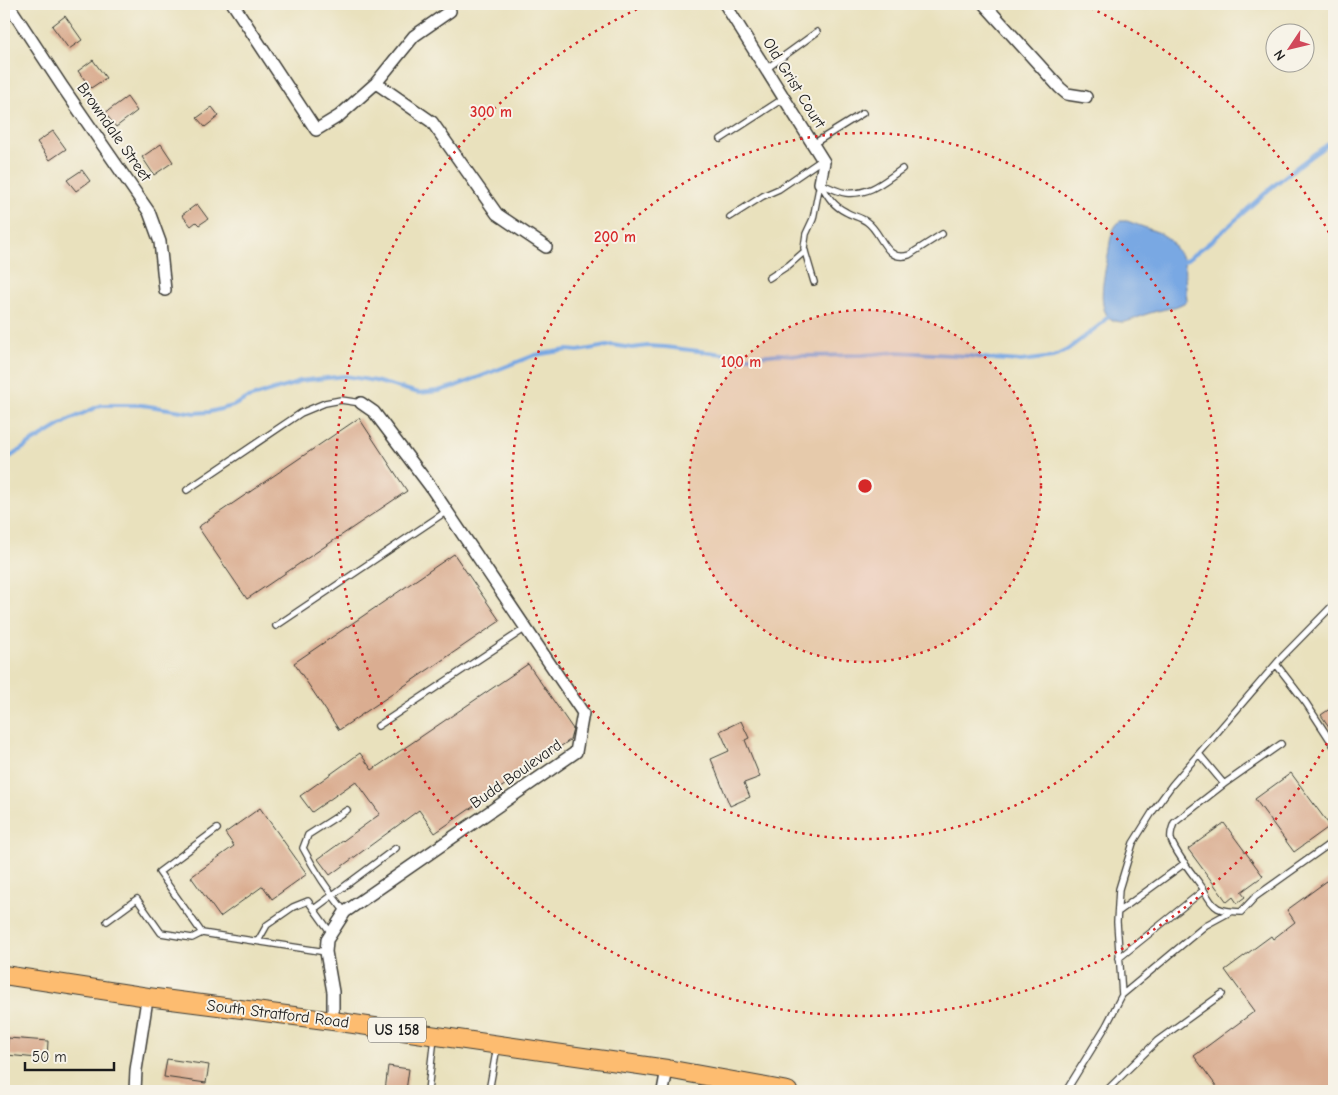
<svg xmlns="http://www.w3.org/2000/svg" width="1338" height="1095" viewBox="0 0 1338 1095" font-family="'Comic Neue',sans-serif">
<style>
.water{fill:#79a8e3;stroke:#4a6280}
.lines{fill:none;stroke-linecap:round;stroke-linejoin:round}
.stream{stroke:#79a8e3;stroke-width:4}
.building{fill:#daad91}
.service-casing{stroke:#3b3a34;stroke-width:8}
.minor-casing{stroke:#3b3a34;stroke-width:14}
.primary-casing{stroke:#3b3a34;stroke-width:20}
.service{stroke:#fff;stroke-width:5.5}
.minor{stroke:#fff;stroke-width:11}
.primary{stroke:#fdbc70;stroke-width:18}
.ring{fill:none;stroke:#d62828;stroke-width:2.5;stroke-dasharray:2.5 5}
.labels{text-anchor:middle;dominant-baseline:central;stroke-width:4;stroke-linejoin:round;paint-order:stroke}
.shield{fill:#f7f3e8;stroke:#5e5c59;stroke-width:1}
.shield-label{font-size:15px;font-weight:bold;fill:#1c1c1c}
.street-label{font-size:16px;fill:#1c1c1c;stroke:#f7f3e8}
.centre{fill:#d62828;stroke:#f7f3e8;stroke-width:2.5}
.ring-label{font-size:15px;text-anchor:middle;font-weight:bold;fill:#d62828;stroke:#f7f3e8;stroke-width:4;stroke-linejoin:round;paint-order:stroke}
</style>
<rect width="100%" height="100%" fill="#f7f3e8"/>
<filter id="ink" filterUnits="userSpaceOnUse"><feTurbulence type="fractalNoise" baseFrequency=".02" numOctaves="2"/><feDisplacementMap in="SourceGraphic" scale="10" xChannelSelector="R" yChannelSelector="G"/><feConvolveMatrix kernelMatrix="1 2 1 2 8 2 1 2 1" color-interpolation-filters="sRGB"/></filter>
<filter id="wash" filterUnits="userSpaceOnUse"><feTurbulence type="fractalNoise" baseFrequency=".0096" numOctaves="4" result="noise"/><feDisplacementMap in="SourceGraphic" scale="20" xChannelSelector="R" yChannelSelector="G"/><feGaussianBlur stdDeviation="1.12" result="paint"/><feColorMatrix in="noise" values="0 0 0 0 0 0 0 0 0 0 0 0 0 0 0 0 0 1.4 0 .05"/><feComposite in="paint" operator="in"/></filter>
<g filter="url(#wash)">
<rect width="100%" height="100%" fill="#e9e1bd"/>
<!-- water -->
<path class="water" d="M1120,221H1127L1160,233L1169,239L1184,261L1187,301C1175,309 1161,309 1147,314C1140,316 1130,322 1122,322C1091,322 1105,273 1108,256C1110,244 1110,229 1120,221Z"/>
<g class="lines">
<!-- stream -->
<path class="stream" d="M1181,263C1207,247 1231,224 1253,204C1278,181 1306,159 1334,140
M4,461L32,442L69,420L101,405H142L195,413L209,412L233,406L248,398L294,384L299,381L345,376L375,381L419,393L438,391L456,386L535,355L567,350L578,351L612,345L632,348L648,346L665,347L748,357L779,354L806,356L862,355L898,352L969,356L991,359L1021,361L1053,357L1067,350L1101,324L1112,312"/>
</g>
<g id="blocks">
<!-- building -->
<path class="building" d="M65,16L82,40L69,49L52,26Z
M93,60L106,78L91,88L78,71Z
M127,97L137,111L116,127L105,113Z
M212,107L219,116L205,127L197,118Z
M53,131L66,149L50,160L37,142Z
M161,144L173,162L154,175L142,157Z
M82,170L90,181L76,191L67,180Z
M197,204L208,219L199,225L196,222L191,226L182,215Z
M359,418L407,491L247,599L198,527Z
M454,554L500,621L339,730L294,663Z
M528,664L573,729L570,740L435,833L419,810L330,875L318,859L380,814L356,781L312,812L300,796L360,753L372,770Z
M1334,706V734L1321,715Z
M741,721L749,738L745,740L760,777L744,783L750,797L730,806L711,759L729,751L720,731Z
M1291,773L1330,826L1294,852L1255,799Z
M260,808L307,874L272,899L263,886L220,917L191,877L234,846L225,833Z
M1224,823L1263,876L1241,892L1245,897L1237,903L1233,897L1227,902L1188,849Z
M1331,878L1334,883V1091H1220L1194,1056L1255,1011L1225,970L1271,936L1273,939L1295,922L1287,910Z
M8,1038L48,1041L47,1059L7,1055Z
M167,1059L209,1065L206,1083L164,1077Z
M388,1066L409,1069L406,1091H385Z"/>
</g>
</g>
<g filter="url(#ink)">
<use href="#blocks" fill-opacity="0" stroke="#3b3a34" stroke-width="1"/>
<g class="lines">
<!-- service casing -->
<g class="service-casing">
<path id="service" d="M766,69L817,32
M721,139L784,98
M813,144L863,113
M820,183C827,195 833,206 846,212C852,216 861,217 867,222C882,232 885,263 909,255L942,234
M820,183C828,187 838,192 846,193C870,195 883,182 902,169
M730,217L763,196L779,189L823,159
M769,278L789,265L805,251
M814,282L804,248L806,234L813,219L820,183
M187,490L301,413L325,403L341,400L361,403
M276,626L447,511
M1276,664L1306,703L1334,746
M378,726L526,628
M1199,754L1224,784L1281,744
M217,829L159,872L202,933L326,952
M1204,890C1196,878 1174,852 1171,839C1170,833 1172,828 1174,823L1224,784
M314,909L396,848
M345,912C329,892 315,871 303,848L308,835L347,810
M1118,912L1185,863
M107,921L137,899L161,933L192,938L202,933
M258,941L267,925L293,907L308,901L331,933
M1119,958L1204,890C1214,910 1219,911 1241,912L1255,897L1328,845L1334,853
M1122,995L1206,925L1230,912
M428,1091L434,1038
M489,1091L497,1047
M1066,1091L1106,1026L1122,995L1117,922L1119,889L1133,843L1153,811L1172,785L1281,658L1334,604
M1106,1091L1157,1041L1222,994"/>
</g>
<!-- minor casing -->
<g class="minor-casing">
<path id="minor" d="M8,4L62,86L149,212L160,242L165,290
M233,4L316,130L339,116L376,83L414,36L450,11
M725,4L824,162L820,183
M984,4L1060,88L1067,94L1086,97
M376,83L432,122L497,214L546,247
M333,1021V992L326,952L327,940L345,912L576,752L583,713L430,486L374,412L361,403
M135,1091L136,1070L146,1006L148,997
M663,1091L667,1069"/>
</g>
<!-- primary casing -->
<g class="primary-casing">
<path id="primary" d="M4,975L148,997L333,1021L667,1069L788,1091"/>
</g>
<!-- service -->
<use href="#service" class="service"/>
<!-- minor -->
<use href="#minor" class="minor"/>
<!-- primary -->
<use href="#primary" class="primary"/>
</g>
</g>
<!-- distance rings -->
<circle cx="865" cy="486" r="176" fill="#d62828" fill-opacity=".12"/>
<g class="ring">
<circle cx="865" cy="486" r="176"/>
<circle cx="865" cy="486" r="353"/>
<path d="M1334 730A529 529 0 1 1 646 5M1084 5A529 529 0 0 1 1334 242"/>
</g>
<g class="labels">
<!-- shield labels -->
<rect class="shield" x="368" y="1017.5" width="58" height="25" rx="4"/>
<g class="shield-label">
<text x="397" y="1030">US 158</text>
</g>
<!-- street labels -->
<g class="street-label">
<text transform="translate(794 83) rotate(58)">Old Grist Court</text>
<text transform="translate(114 132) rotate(55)">Browndale Street</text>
<text transform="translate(516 774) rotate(-35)">Budd Boulevard</text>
<text transform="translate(278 1014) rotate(7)">South Stratford Road</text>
</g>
</g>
<circle cx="865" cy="486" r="8" class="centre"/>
<g class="ring-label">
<text x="491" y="117">300 m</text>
<text x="615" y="242">200 m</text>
<text x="741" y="367">100 m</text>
</g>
<!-- margin -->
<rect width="1338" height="1095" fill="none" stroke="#f7f3e8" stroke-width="20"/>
<!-- north arrow -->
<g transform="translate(1290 48) rotate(235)"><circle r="24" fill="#f7f3e8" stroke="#9f9d96"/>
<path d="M0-4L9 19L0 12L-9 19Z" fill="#d1495b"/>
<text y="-8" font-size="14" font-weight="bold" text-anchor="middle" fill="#1c1c1c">N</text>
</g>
<!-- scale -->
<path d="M25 1062v8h89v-8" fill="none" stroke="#1c1c1c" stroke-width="2.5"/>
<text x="32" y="1062" font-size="15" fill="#1c1c1c" stroke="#f7f3e8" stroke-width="4" paint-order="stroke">50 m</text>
</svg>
